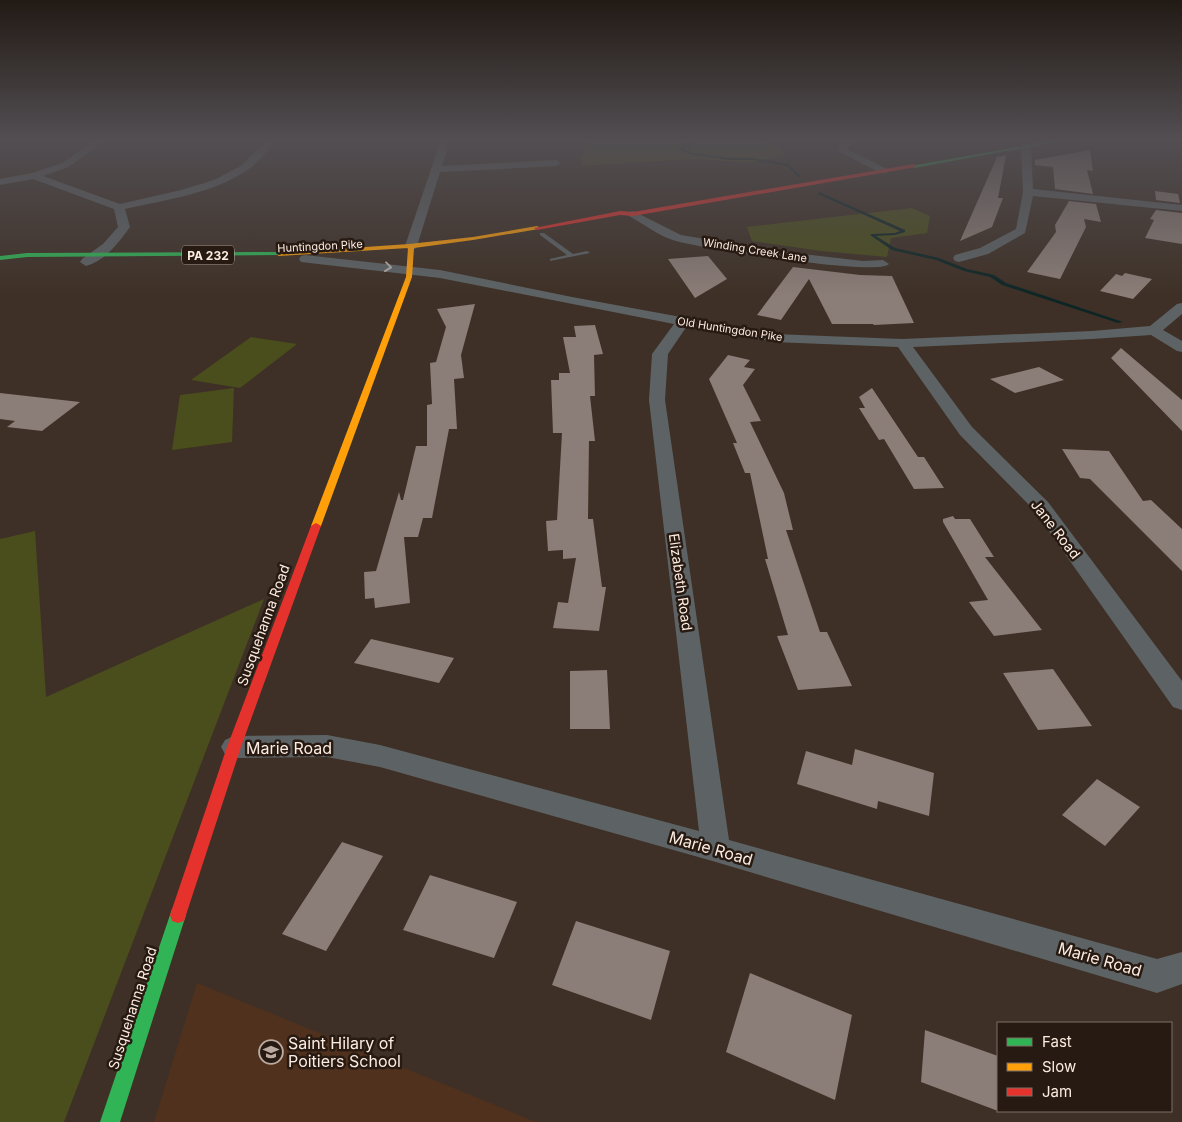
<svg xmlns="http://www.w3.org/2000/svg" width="1182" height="1122" viewBox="0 0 1182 1122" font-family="Inter,sans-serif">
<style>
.built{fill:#50311d}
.green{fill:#4a4d1c}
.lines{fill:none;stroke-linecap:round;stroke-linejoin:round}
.stream{fill:#0d2625;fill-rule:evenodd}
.building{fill:#8b7d77}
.lane{fill:#5d6365;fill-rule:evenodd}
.street{fill:#5d6365;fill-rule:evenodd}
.fast{fill:#30b455;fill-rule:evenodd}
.slow{fill:#ff9f0a;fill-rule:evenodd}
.jam{fill:#e5322d;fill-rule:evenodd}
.oneway{stroke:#b6aea9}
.labels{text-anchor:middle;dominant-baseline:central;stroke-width:5;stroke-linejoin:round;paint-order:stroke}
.far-street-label{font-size:11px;fill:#feece1;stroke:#261a12}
.shield{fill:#261a12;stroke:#bdada3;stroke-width:1}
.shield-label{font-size:12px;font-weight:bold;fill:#feece1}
.street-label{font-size:14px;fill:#feece1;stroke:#261a12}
.near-street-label{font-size:16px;fill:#feece1;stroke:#261a12}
.near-poi-label{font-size:16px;fill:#feece1;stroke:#261a12;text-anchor:start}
</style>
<rect width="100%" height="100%" fill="#3e3026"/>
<!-- built -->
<path class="built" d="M197,983L536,1122H154Z"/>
<!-- green -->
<path class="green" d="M587,140H763L787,154L749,163L695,159L580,166Z
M912,208L930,216L927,233L891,238L887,257L821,251L752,241L747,227Z
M251,337L297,344L240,388L191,380Z
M234,388L232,442L172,450L180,395Z
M35,531L46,697L264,599L64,1122H0V539Z"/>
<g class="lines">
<!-- stream -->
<path class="stream" d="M694,140H698L683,149L693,153L730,158H753L788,164L801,176L798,177L787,166L753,160H730L692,155L679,149Z
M819,192L905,230V232L895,235L876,236L895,248L939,258L967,269L994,275L1006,283L1123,322L1118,323L1002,285L990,277L964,271L936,260L892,250L870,235L872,234L895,233L900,231L818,194Z"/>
</g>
<!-- building -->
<path class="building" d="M1090,150L1093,171L1087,170L1093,194L1055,189L1053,167L1035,165V160Z
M1006,155L998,198H1003L992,227L960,241L997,157Z
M1155,191L1178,194L1180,203L1156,200Z
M1069,201L1096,204L1101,222L1084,219L1086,227L1060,279L1027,272L1056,232L1055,225Z
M1156,210L1182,213V244L1145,238L1154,220L1150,219Z
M708,256L727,279L695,298L668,259Z
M793,267L860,275L892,276L914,323L874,325L873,324H832L809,279L781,320L757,315Z
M1125,273L1152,279L1133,299L1100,291L1116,274L1122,276Z
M475,304L461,355L464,378L454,379L457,429H449L432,518H423L418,537H404L410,603L375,608L374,598L365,599L364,572L376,571L399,492L401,500H403L416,446H427V405L432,404L430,363L436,362L446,327L437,309Z
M595,325L603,354L594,355L595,396H590L595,441H589L588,519H593L602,587H606L599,631L553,628L558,602L568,603L576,558L563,559V550L548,551L546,521L557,520L562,433H553L551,380H559V373H570L563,337H576L574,326Z
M1121,348L1182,400V431L1111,358Z
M728,355L750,360L744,367L755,369L743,385L761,421L750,422L784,493L793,530H786L820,632H827L852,686L798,690L777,636L788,635L765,559H768L750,473H745L733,443H737L709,379Z
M1039,367L1064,380L1015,393L990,379Z
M872,388L918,457H924L944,488L914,489L884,439L879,440L859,408H865L859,397Z
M0,393L80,402L42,431L7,427L15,421L0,419Z
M1062,449L1109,451L1143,501L1151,500L1182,529V571L1090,479L1080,478Z
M953,516L955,519H970L994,557H985L1042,630L994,636L969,602L988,600L943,522V519Z
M371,639L454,658L439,683L354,663Z
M1053,669L1092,726L1038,730L1003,673Z
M607,670L610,729H570V671Z
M855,749L934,773L929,816L878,801L877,809L797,784L806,751L852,765Z
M1097,779L1140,807L1105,846L1062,815Z
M342,842L383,856L326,951L282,934Z
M430,875L517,902L494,958L403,930Z
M576,921L670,951L651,1020L552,985Z
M750,973L852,1015L835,1100L726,1052Z
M925,1030L998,1056V1111L921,1082Z"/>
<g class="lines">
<!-- lane -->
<path class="lane" d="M540,233H544L573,254L587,251L590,253L550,261V259L567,255L540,235Z"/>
<!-- street -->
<path class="street" d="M96,140H106L68,167L43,176L120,204L181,190L214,180L241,166L267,140H276C268,151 258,163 246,171C211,194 165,200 125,209L130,227C119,242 105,261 86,266L80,262L82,259L103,244L118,227L114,209L33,179L0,185V179L32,173L62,163Z
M441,140H450L442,166L556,160L561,163L556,166L440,172L417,246L415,249H407L405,246Z
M846,140H856L847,149L887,169V173H881L838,151V147Z
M1026,144L1031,147L1033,189L1182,205V211L1033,196L1025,233L988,254L959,262L955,261L953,258L955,255L980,248L1016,229L1023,192L1021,147Z
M633,211L681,235L777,251L863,261L883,260L889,264C878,277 701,248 676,241C660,237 644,224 629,216L627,214L629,212Z
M305,255L440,270L572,297L774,334L902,339L1092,331L1150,326L1177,304L1182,303V314L1163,330L1182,341V352L1177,351L1151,335L1092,339L913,347L972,427L1048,502L1182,681V710L1173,707L1034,510L960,435L898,347L774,342L687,326L668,354L665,400L729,840L1157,959L1182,952V984L1157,993L716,862L380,767L327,757L234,758L225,754L221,747L225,740L234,736L327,735L380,745L699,831L649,400L652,354L674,324L440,278L301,262L299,259L301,256Z"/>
<!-- fast -->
<path class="fast" d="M1056,140H1068L914,168L911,166Z
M279,252L281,253V255L27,257L0,260V256L27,253Z
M178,907L184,909L186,915L120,1122H100L170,915L172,909Z"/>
<!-- slow -->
<path class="slow" d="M537,226L539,227V229L473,240L414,248L412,277L321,526L316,529L312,528L311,526L406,277L408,248L279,256L277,255V253L409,244L473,237Z"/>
<!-- jam -->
<path class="jam" d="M914,164L916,167L633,216L620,215L537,230L534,228L620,211L633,212Z
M316,523L321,526L241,747L186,915L184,921L178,923L172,921L170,915L227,747L311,526Z"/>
</g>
<!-- one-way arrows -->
<defs><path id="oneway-chevron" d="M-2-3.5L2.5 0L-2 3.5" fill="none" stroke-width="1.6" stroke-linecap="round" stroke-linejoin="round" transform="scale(1.25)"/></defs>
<use class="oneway" href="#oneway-chevron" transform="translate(388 267) rotate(7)"/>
<!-- sky -->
<linearGradient id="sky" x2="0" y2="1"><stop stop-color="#221a15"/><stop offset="0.47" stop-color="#524e52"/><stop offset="1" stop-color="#524e52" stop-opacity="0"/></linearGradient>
<rect width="1182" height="297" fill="url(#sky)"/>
<!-- icons -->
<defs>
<g id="school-ring" transform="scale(1.25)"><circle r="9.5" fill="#261a12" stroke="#bbaaa0" stroke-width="1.5"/><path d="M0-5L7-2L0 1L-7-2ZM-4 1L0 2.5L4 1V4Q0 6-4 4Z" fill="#bbaaa0"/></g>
</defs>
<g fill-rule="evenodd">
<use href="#school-ring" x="271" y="1052"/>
</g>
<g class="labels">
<!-- far-street labels -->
<g class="far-street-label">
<text transform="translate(320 246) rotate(-3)">Huntingdon Pike</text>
<text transform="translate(755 250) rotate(9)">Winding Creek Lane</text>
<text transform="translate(730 329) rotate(9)">Old Huntingdon Pike</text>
</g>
<!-- shield labels -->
<rect class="shield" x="182" y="245.5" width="52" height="19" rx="4"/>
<g class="shield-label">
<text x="208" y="255">PA 232</text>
</g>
<!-- street labels -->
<g class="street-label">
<text transform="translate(1056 529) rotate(52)">Jane Road</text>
<text transform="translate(681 582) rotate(82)">Elizabeth Road</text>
<text transform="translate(263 625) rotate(-70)">Susquehanna Road</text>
<text transform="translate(132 1008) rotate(-72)">Susquehanna Road</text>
</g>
<!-- near-street labels -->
<g class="near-street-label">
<text x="289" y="748">Marie Road</text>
<text transform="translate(711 848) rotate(16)">Marie Road</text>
<text transform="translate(1100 959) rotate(16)">Marie Road</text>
</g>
<!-- near-poi labels -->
<g class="near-poi-label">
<text x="288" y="1043">Saint Hilary of<tspan x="288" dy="18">Poitiers School</tspan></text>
</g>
</g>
<!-- legend -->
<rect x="997" y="1022" width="175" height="90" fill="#261a12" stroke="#7c6e65"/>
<rect x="1007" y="1038" width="25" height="8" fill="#30b455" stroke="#7c6e65"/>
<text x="1042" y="1047" font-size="15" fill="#feece1">Fast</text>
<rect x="1007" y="1063" width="25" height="8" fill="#ff9f0a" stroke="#7c6e65"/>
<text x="1042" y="1072" font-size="15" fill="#feece1">Slow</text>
<rect x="1007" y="1088" width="25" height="8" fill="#e5322d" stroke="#7c6e65"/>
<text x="1042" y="1097" font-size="15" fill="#feece1">Jam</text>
</svg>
